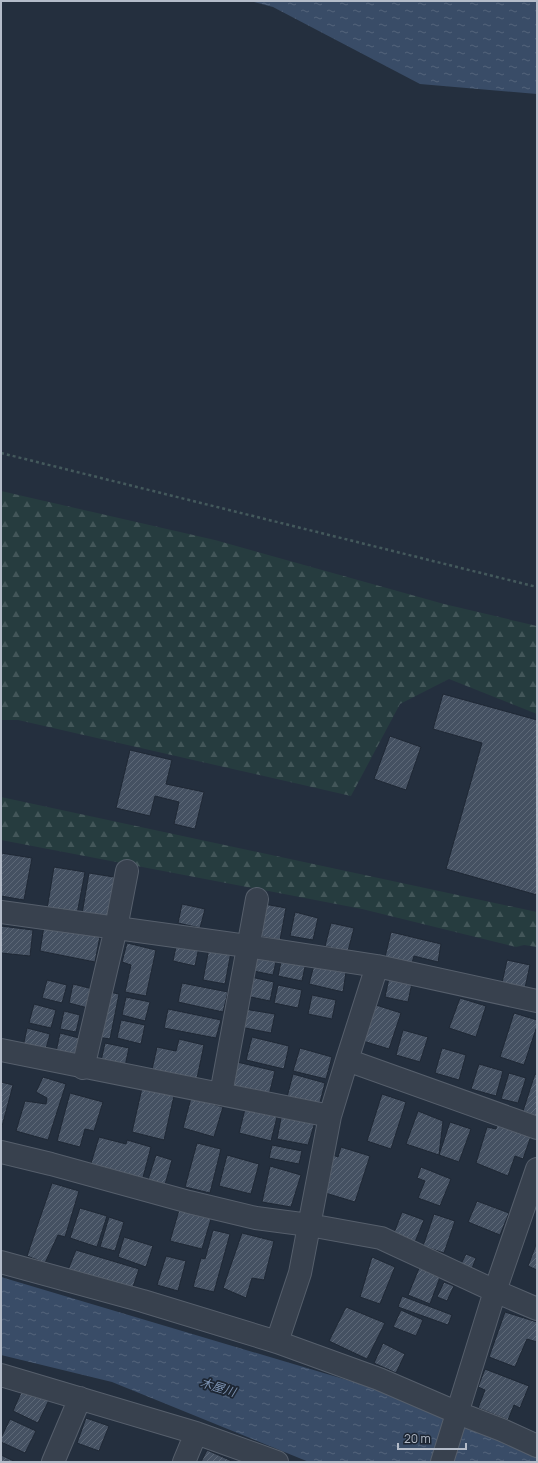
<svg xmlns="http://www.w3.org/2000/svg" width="538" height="1463" viewBox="0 0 538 1463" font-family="Manrope,'Noto Sans JP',sans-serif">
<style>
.forest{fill:url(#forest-firs)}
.water{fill:url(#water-ripples)}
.building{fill:url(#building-hatch);stroke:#1f2835}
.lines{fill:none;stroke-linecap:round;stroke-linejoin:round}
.minor-casing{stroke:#565f6c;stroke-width:24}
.path{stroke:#44595c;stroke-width:2.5;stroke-dasharray:3 3;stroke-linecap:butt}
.minor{stroke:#38414e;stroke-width:22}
.labels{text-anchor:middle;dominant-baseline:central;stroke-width:3.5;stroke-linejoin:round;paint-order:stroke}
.water-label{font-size:12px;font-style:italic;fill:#7c92b1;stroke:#1d2633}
</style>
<defs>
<pattern id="forest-firs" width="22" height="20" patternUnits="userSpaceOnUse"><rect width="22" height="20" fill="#263c3f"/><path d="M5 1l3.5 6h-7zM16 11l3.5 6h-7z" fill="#435659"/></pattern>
<pattern id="water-ripples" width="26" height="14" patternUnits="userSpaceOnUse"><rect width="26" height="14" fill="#394c67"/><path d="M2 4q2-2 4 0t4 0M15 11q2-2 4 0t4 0" fill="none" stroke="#53647b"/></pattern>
<pattern id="building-hatch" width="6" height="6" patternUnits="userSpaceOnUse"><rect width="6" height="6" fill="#455162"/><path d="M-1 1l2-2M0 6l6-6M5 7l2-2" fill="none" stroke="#5d6877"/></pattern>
</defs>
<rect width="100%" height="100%" fill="#242f3e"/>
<!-- forest -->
<path class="forest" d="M1,491L215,540L444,604L537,626V714L449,679L400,704L351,796L18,720H1Z
M1,797L537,912V947L524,945L516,947L362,909L1,840Z"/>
<!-- water -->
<path class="water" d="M250,1H537V94L420,84L273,7Z
M1,1277L458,1413L537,1456V1462H309L112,1382L1,1355Z"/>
<!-- building -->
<path class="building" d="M443,694L537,720V895L446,869L482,743L433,729Z
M390,736L421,747L406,790L374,779Z
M130,750L172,760L166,784L204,792L195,829L174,824L179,802L155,796L150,816L116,808Z
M1,853L32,858L24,900L1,896Z
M54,867L85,872L77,914L47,909Z
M89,873L120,878L112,919L82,914Z
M182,904L205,909L200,928L178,923Z
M264,904L286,908L280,940L258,936Z
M295,912L318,918L313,940L290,936Z
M331,923L354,928L348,951L325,946Z
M1,926L33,930L30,956L1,953Z
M44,926L100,936L95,962L40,951Z
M391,932L441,944L438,962L414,956L412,963L385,957Z
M177,942L199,947L195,966L173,961Z
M127,943L156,950L146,996L125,992L131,965L122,962Z
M209,948L231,952L225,984L203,980Z
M254,951L277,957L273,975L249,970Z
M282,957L306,962L302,981L278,976Z
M507,960L530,965L525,988L502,983Z
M314,965L346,972L343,992L309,984Z
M251,977L274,982L270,1001L246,996Z
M389,978L412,983L408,1002L385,997Z
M47,980L67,985L62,1003L42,998Z
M182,983L228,992L223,1012L178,1002Z
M73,984L93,989L88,1008L69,1003Z
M278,985L302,990L298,1008L274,1003Z
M104,991L119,994L110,1039L97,1037Z
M312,995L336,1000L332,1019L308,1014Z
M126,997L150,1002L145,1021L122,1015Z
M460,998L486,1006L476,1037L449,1028Z
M34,1004L56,1010L51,1028L29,1023Z
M376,1005L401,1013L389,1049L363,1041Z
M168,1009L221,1020L216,1038L164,1028Z
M244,1009L275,1014L271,1033L240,1027Z
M64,1011L80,1015L76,1032L60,1029Z
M514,1013L537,1020V1026L524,1065L500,1057Z
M121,1020L145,1025L141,1044L117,1038Z
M27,1028L50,1034L45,1052L23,1047Z
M403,1030L428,1037L420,1062L396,1055Z
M60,1033L83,1039L78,1057L56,1052Z
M252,1037L289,1046L284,1069L246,1060Z
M179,1039L204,1045L196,1083L151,1074L157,1047L176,1051Z
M105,1043L129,1048L125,1066L101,1061Z
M300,1048L332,1057L326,1079L293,1071Z
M442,1048L466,1055L459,1080L435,1073Z
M237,1062L275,1071L269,1095L231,1085Z
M479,1064L503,1071L496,1096L471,1089Z
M509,1073L526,1078L518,1103L501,1099Z
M293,1074L325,1083L319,1106L287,1097Z
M535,1074L537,1075V1116L523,1111Z
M43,1077L66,1084L48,1140L16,1131L25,1101L46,1104L47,1098L36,1092Z
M1,1082L13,1085L1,1130Z
M142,1088L174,1096L164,1140L132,1132Z
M70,1093L103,1102L94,1131L85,1129L80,1147L57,1141Z
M382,1094L406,1102L391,1149L367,1141Z
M191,1098L223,1107L214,1137L183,1128Z
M245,1109L277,1117L271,1141L239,1133Z
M418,1111L443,1121L439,1155L406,1144Z
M282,1113L315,1122L308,1145L277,1139Z
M450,1122L471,1129L459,1162L439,1155Z
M497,1123L531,1136L523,1159L515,1156L508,1176L476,1163L487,1127L496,1129Z
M99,1137L126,1144L127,1140L151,1147L141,1185L89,1170Z
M197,1143L221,1149L210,1193L185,1187Z
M272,1145L302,1151L299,1164L269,1158Z
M341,1147L370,1156L355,1202L322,1192L333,1155L338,1157Z
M156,1155L172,1160L164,1188L147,1183Z
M227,1155L259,1164L251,1194L219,1186Z
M270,1166L301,1175L291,1207L262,1202Z
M421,1167L451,1179L440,1206L418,1198L425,1181L417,1178Z
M52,1183L79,1191L65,1237L58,1235L45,1263L27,1256Z
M477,1201L509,1213L500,1235L468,1222Z
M80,1208L107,1216L97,1247L70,1238Z
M179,1210L211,1219L202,1249L170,1241Z
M402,1212L424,1220L415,1242L394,1233Z
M434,1214L455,1221L444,1253L423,1246Z
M109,1217L124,1222L115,1251L100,1247Z
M213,1230L230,1234L214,1292L193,1287L201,1258L205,1259Z
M242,1233L274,1241L264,1280L252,1278L246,1298L223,1288Z
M124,1237L153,1246L146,1267L118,1257Z
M537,1242V1270L528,1266Z
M76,1250L139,1269L132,1290L68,1270Z
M466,1254L476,1258L471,1271L460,1266Z
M166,1256L186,1261L178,1291L157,1285Z
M372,1257L395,1267L380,1304L360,1297Z
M422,1261L443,1269L430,1304L408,1295Z
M444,1282L454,1286L447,1301L437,1297Z
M402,1296L452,1315L448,1325L398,1307Z
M346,1307L385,1323L367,1359L329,1341Z
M401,1310L423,1320L416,1336L393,1327Z
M505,1312L537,1322V1342L527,1339L515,1367L489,1357Z
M383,1343L405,1354L396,1373L374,1363Z
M485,1369L529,1386L520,1408L514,1405L508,1420L478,1408L485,1390L478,1387Z
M23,1388L49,1400L38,1423L13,1411Z
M86,1418L109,1426L99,1451L77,1443Z
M10,1419L36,1431L25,1453L1,1442V1438Z
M207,1450L234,1462H201Z
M1,1455L16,1462H1Z"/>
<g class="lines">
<!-- minor casing -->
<g class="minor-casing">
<path id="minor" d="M1,912L247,946L377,966L537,1001
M1,1050L330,1116
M347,1060L377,966
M83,1068L116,928L127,871
M221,1094L257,899
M1,1152L51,1164L189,1202L256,1218L309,1225L381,1238L495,1291L537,1309
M1,1262L143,1301L277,1342L379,1379L458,1413L502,1430L537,1446
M277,1342L300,1273L330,1116L347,1060L537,1128
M1,1375L196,1433L277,1462
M53,1462L80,1398
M184,1462L196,1433
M442,1462L495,1291L537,1169"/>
</g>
<!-- path -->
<path class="path" d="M1,453L537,587"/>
<!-- minor -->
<use href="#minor" class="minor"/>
</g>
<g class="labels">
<!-- water labels -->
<g class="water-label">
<text transform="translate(218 1387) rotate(17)">木屋川</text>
</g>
</g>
<!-- border -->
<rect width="538" height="1463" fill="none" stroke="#b4bcc9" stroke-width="4"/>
<!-- scale -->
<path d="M398 1443v6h68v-6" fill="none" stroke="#b4bcc9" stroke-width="2"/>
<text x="404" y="1443" font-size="12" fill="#b4bcc9" stroke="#1d2633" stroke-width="3" paint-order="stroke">20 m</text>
</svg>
